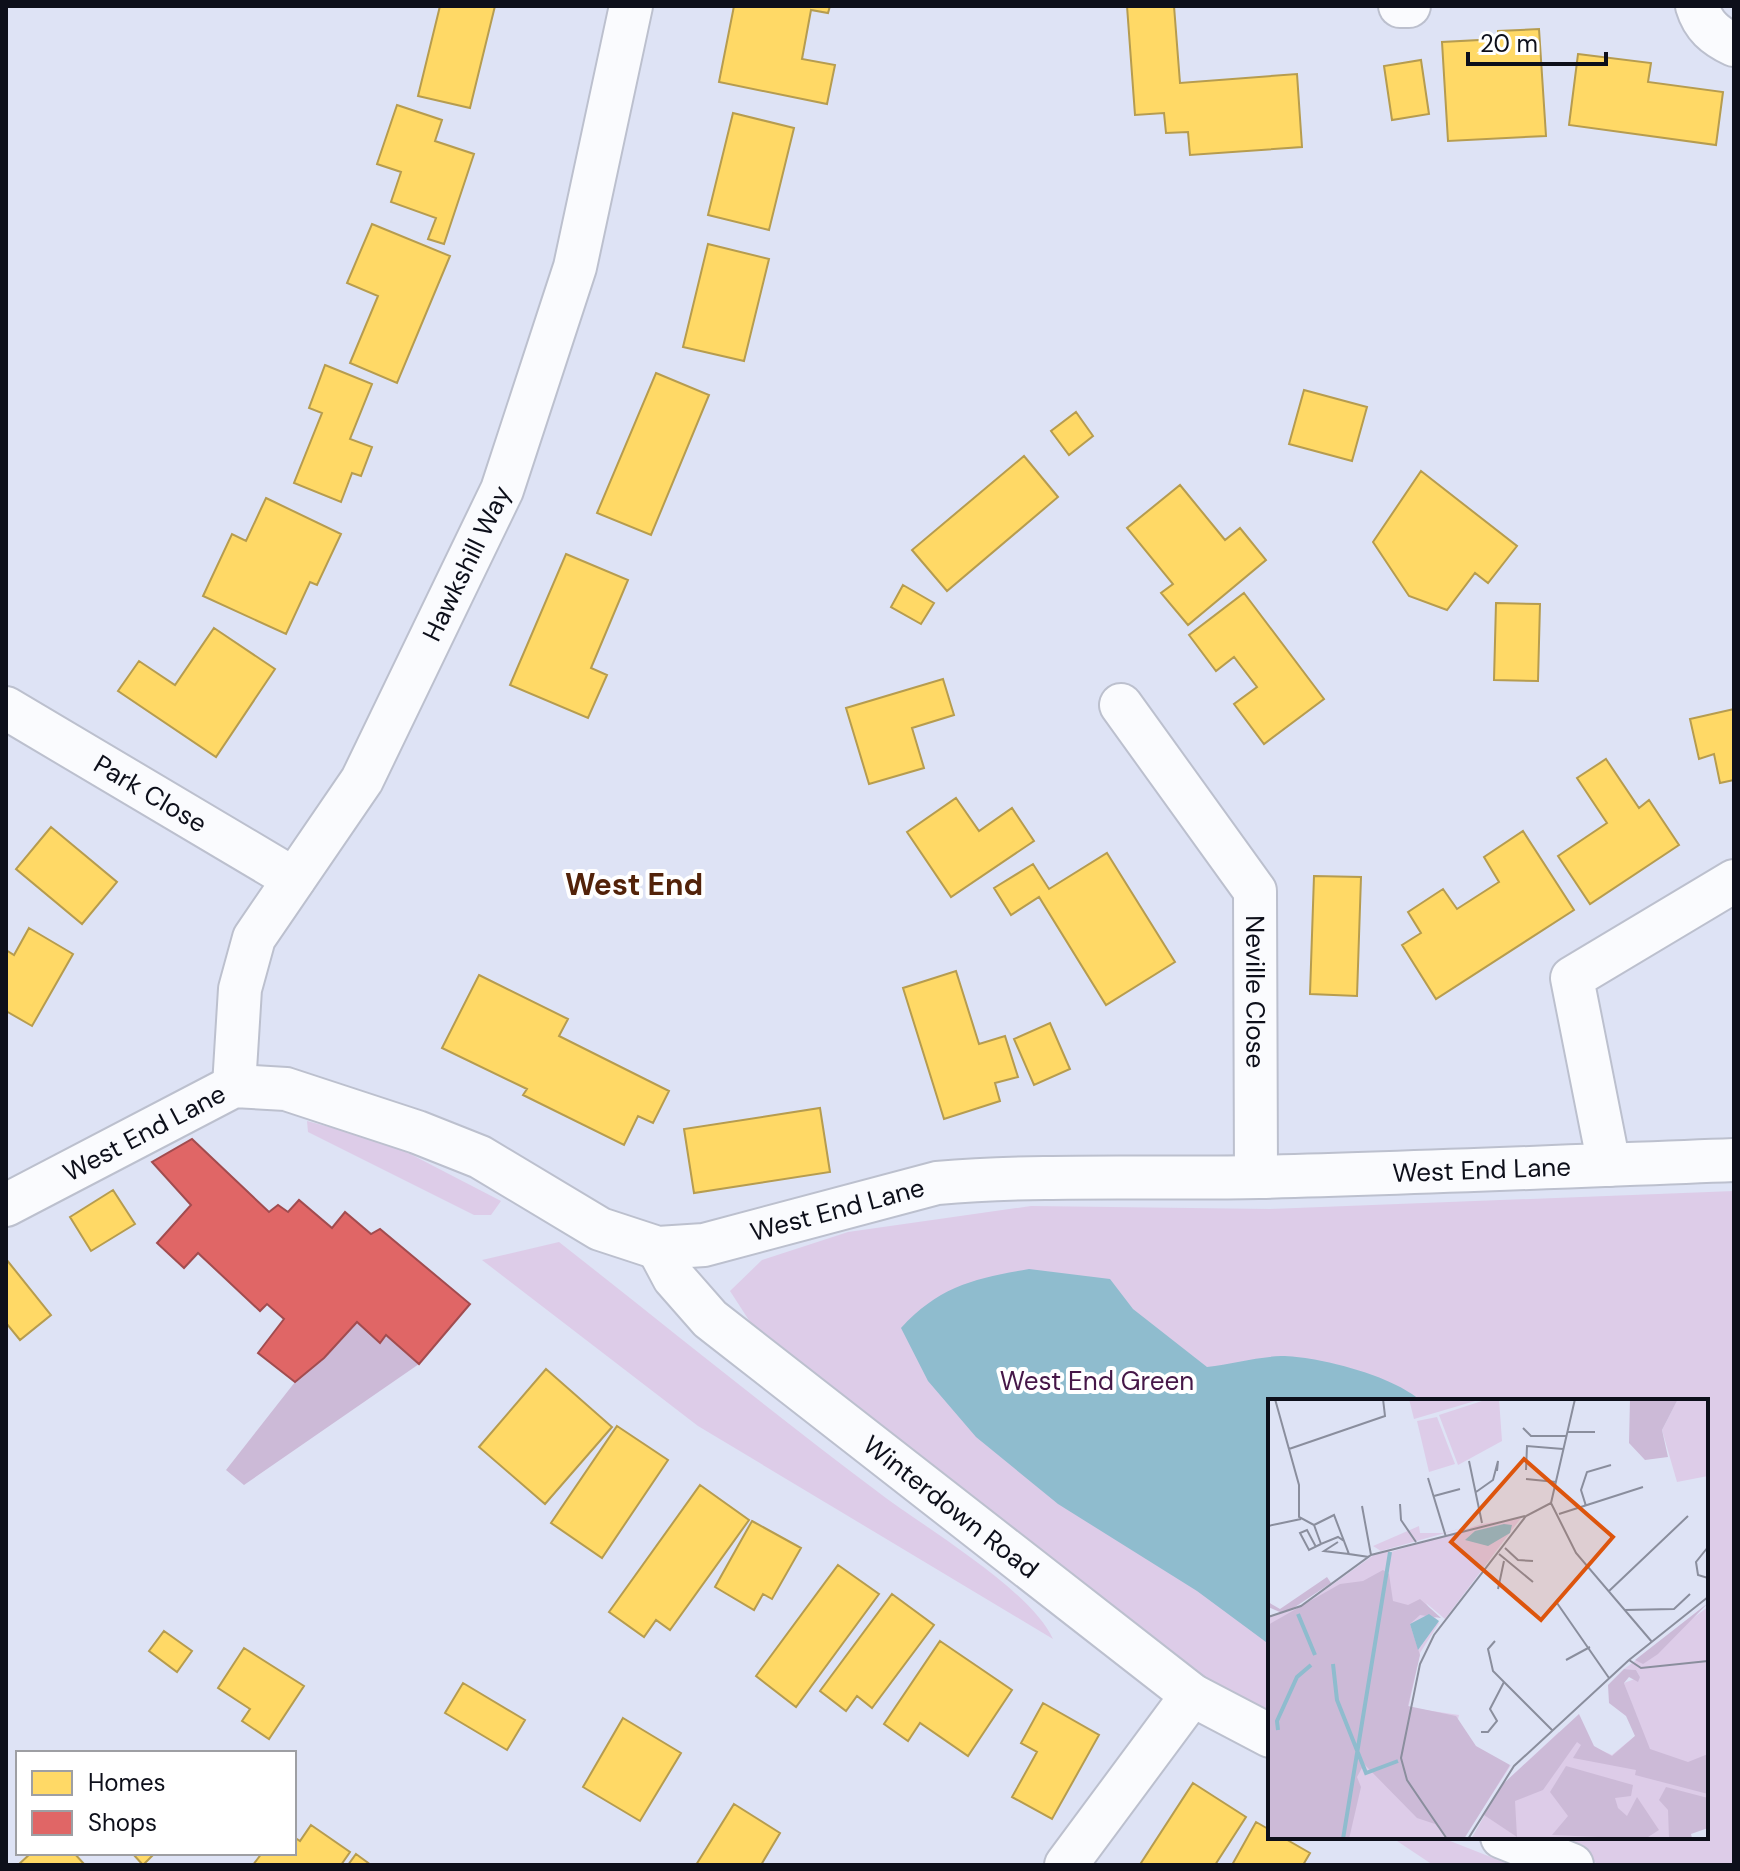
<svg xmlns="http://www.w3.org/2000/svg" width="1740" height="1871" viewBox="0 0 1740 1871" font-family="'DM Sans',sans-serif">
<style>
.green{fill:#ddcce8}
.forest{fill:#ccbad7}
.water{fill:#8fbcce}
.homes{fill:#ffd966;stroke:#b69c4f;stroke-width:2}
.shops{fill:#e06666;stroke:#a14c4f;stroke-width:2}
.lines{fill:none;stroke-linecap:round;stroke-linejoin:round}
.minor-casing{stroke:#bcc0ce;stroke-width:46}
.minor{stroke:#fafbfe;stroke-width:42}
.labels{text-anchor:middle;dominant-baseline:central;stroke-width:8;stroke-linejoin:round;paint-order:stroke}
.street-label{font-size:26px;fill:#0d0f1a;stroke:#fff}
.park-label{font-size:26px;fill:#461748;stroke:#fff}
.quarter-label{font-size:30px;font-weight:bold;fill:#522209;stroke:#fff}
.inset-river{fill:none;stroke:#8fbcce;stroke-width:4}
.inset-road{fill:none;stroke:#8a8e9d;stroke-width:2}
.view{fill:#dd550d;fill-opacity:0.15;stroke:#dd550d;stroke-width:4}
.inset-edge{fill:none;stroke:#0d0f1a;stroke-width:4}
</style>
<rect width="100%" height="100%" fill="#dee3f5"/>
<!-- green -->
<path class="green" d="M307,1121L389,1143L501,1201L491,1215H474L308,1132Z
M1734,1191V1865H1600L1547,1837H1706V1401H1270V1718L1203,1690L754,1328L730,1291L762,1260L848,1232L1031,1206L1270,1209Z
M559,1242C665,1325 770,1411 878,1492C925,1528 1030,1589 1053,1639L698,1426L482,1260Z
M1391,1837H1440L1511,1865H1433Z"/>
<!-- forest -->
<path class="forest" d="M357,1322L380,1343L386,1335L419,1364L244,1485L226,1470L295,1382L324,1358Z"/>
<!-- water -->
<path class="water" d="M1029,1269L1110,1279L1133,1309L1207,1367C1231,1364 1257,1357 1281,1356C1318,1356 1394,1376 1421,1401H1270V1645L1197,1591L1058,1504L976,1437L928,1381L901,1328C939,1286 976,1278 1029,1269Z"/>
<!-- homes -->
<path class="homes" d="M440,6H495L470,108L418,96Z
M734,6H830L828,13L811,10L802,59L835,65L827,104L719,82Z
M1127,6H1174L1180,83L1297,74L1302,147L1190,155L1188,132L1166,133L1164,113L1135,115Z
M1539,29L1546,136L1448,141L1442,42L1498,39V31Z
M1578,54L1651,63L1648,82L1723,92L1716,145L1569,125Z
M1421,60L1429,114L1392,120L1384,66Z
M397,105L442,120L435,141L474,154L444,244L428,239L436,218L391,202L401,172L377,164Z
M733,113L794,128L769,230L708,215Z
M372,224L450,256L397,383L350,363L378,296L347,283Z
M708,244L769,259L744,361L683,347Z
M325,365L372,384L350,439L372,447L361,476L352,473L341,502L294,483L322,413L309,408Z
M656,373L709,395L651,535L597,513Z
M1304,390L1367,407L1352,461L1289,444Z
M1076,412L1093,436L1069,455L1051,431Z
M1024,456L1058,497L947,591L912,550Z
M1421,471L1517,546L1488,583L1475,573L1447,610L1409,596L1373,542Z
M1180,485L1225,540L1240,528L1266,560L1188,625L1161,593L1173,584L1127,528Z
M266,498L341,534L317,585L310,582L286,634L203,596L232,534L246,541Z
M566,554L628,580L591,668L607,675L588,718L510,685Z
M903,585L934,603L921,624L891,607Z
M1244,593L1324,699L1264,744L1234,704L1257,687L1234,657L1216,671L1189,635Z
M1496,603L1540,604L1538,681L1494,680Z
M214,628L275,669L216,757L118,691L139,661L175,685Z
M943,679L954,715L912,728L924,768L869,784L846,708Z
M1734,709V780L1720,783L1714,754L1699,759L1690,719Z
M1606,759L1639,808L1649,800L1679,845L1590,904L1558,856L1607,823L1577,778Z
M956,798L979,831L1012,808L1034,841L951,897L907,832Z
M51,827L117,882L82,924L16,869Z
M1523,831L1574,910L1436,999L1402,945L1421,933L1408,912L1443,889L1457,909L1499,882L1484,857Z
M1107,853L1175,962L1106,1005L1039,897L1011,915L994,888L1033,864L1049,889Z
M1314,876L1361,877L1357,996L1310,994Z
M29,928L73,954L32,1026L6,1011V950L14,955Z
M956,971L979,1044L1005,1036L1018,1077L995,1083L1000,1101L944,1119L903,988Z
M479,975L568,1019L559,1036L669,1091L653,1123L638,1116L624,1145L523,1095L527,1089L442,1048Z
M1050,1023L1070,1069L1034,1085L1014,1039Z
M820,1108L830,1172L694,1193L684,1129Z
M113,1190L135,1224L91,1251L70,1217Z
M6,1259L51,1315L20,1340L6,1323Z
M546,1369L612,1427L545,1504L479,1447Z
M617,1426L668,1460L602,1558L551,1523Z
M700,1485L749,1520L670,1630L656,1620L644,1637L609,1612Z
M752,1521L801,1548L772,1599L763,1594L754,1610L715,1587Z
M838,1565L879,1594L796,1707L756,1676Z
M892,1594L934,1625L872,1708L857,1696L846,1711L820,1691Z
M164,1631L192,1651L177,1672L149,1651Z
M940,1641L1012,1690L968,1756L920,1723L908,1741L884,1724Z
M244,1648L304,1686L269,1739L242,1721L250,1709L218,1688Z
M463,1683L525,1720L507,1750L445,1713Z
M1043,1703L1099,1735L1052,1819L1012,1797L1037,1752L1021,1743Z
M623,1718L681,1753L640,1821L583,1787Z
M1193,1783L1246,1817L1215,1865H1144L1141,1863Z
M734,1804L780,1833L761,1865H696Z
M1256,1822L1270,1830V1837H1282L1310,1853L1303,1865H1232Z
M311,1825L350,1852L341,1865H253L262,1853H294V1837L300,1841Z
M31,1853H74L85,1865H18Z
M132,1853H155L143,1865Z
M356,1854L371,1865H348Z"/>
<!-- shops -->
<path class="shops" d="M192,1139L269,1212L278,1205L288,1212L299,1200L332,1228L345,1212L371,1234L380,1229L470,1304L419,1364L386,1335L380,1343L357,1322L324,1358L295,1382L258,1353L284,1319L267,1304L260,1311L198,1253L184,1268L157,1243L191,1205L152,1162Z"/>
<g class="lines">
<!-- minor casing -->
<g class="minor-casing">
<g id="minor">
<path d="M1400,6H1409"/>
<path d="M1697,6C1703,26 1715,36 1734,45"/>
<path id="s1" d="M1121,705L1255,891L1256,1177"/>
<path id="s2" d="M6,708L294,879"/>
<path id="s3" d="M234,1086L240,989L254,938L362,780L502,490L575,267L631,6"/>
<path d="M1609,1165L1572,978L1734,881"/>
<path id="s4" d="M6,1205L234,1086L286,1089L417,1132L480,1157L600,1229L658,1248L704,1245L937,1183C1045,1174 1152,1179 1259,1177C1418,1173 1576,1166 1734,1160"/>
<path id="s5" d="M658,1248L674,1278L710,1319L1192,1695L1270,1736"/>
<path d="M1502,1837L1572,1865"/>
<path d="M1066,1865L1192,1695"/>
</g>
</g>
<!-- minor -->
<use href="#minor" class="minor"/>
</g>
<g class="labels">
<!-- street labels -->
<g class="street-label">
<text stroke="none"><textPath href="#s3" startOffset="582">Hawkshill Way</textPath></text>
<text stroke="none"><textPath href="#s2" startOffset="168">Park Close</textPath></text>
<text stroke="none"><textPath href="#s1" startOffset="330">Neville Close</textPath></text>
<text stroke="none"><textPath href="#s4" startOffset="156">West End Lane</textPath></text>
<text stroke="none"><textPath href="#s4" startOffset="1548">West End Lane</textPath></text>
<text stroke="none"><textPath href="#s4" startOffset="900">West End Lane</textPath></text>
<text stroke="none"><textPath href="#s5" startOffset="394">Winterdown Road</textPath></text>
</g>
<!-- park labels -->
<g class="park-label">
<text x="1097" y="1381">West End Green</text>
</g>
<!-- quarter labels -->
<g class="quarter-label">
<text x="634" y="884">West End</text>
</g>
</g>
<!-- overview -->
<g transform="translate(1268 1399)">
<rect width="440" height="440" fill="#dee3f5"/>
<path d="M141,0H214L146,20ZM220,0H231L234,42L190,66L171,16ZM410,0H440V77L409,83L394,31ZM169,18L187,65L161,73L149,22ZM253,119L177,220L158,204L171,224L152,254L133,344L144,309L191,316L187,333L233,370L243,366L195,440H0V218L32,209L107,155L122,151L121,171L123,153L214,125ZM151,127L152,134H175L202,127L113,152L105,147ZM440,208V422L421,427L424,440H203L234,386L291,333L344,356L367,337L369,319L356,284L372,278L368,271L356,270Z" fill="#ddcce8"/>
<path d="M362,0H410L394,31L400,58L377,61L361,44ZM115,171L121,175L125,202L140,206L152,200L173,219L152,216L142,225L152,256L140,307L188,317L208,347L242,366L196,440H181L167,425L149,419L96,365L89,378L93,388L81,440H0V226L72,185L95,182ZM59,178L63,184L24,210L14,214L0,208V203L12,210ZM440,204L390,255L375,265L367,261ZM356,270L368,271L372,278L370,283L361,278L356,284L382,350L420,363L440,355V395L367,376L368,371L305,359L313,346L309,343L275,391L247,402L249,438L216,416L234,386L311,315L326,347L344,357L367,337L358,317L341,304L340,286ZM298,367L365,386L363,397L347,399L350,409L359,417L369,398L391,431L377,440L284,436L300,417L282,393ZM398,388L440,399V429L423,435L424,440H401L400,411L391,401Z" fill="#ccbad7"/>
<path d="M236,125L244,126L242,134L220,147L197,141L207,132ZM161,215L171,222L150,251L142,225Z" fill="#8fbcce"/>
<path class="inset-river" d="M30,215L47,256M65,265L69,301L98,374L130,362M10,331L9,322L29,278L43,266M75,440L122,153"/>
<path class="inset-road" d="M7,0L31,86V118L46,126L53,145L70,138L76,142M255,29L263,37H299M300,33H327M21,50L117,17L115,0M201,62L214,124M258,71L259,47L295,50M160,79L178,138M258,80L288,83M208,93L225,81L230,62L229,72M166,97L192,90M283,104L308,154L384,243M132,105L133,121L148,143M94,107L103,156M318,107L313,91L319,73L343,66M291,115L375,88M46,126L66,116L81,155L101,158M0,127L33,120M70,143L56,152L81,155M48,148L39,131L32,134L41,151L53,145M440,148L428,163L430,176L440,179M237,149L250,161L265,162M231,155L265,183M230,190L236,162M340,193L420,117M289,204L341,279M356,211L406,210L422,195M0,218L33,207L103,156L257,117M227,242L220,250L225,272L284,331M298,261L322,248M361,261L373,269L440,262M213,333H220L229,322L222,310L236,283M179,440L139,381L133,359L152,265L166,236L258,117L283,104L307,0M200,440L246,367L361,261L440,198"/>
<path class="view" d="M256,60L345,138L273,221L183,143Z"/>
<rect width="440" height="440" class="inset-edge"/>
</g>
<!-- border -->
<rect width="1740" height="1871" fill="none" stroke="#0d0f1a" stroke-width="16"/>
<!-- legend -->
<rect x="16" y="1751" width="280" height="104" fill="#ffffff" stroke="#9e9fa3" stroke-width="2"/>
<rect x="32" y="1771" width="40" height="24" fill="#ffd966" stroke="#9e9fa3" stroke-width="2"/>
<text x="88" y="1791" font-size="24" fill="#0d0f1a">Homes</text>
<rect x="32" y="1811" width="40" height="24" fill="#e06666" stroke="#9e9fa3" stroke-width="2"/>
<text x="88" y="1831" font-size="24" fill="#0d0f1a">Shops</text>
<!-- scale -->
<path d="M1468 52v12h138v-12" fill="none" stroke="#0d0f1a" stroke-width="4"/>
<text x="1480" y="52" font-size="24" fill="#0d0f1a" stroke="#ffffff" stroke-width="6" paint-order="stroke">20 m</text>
</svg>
